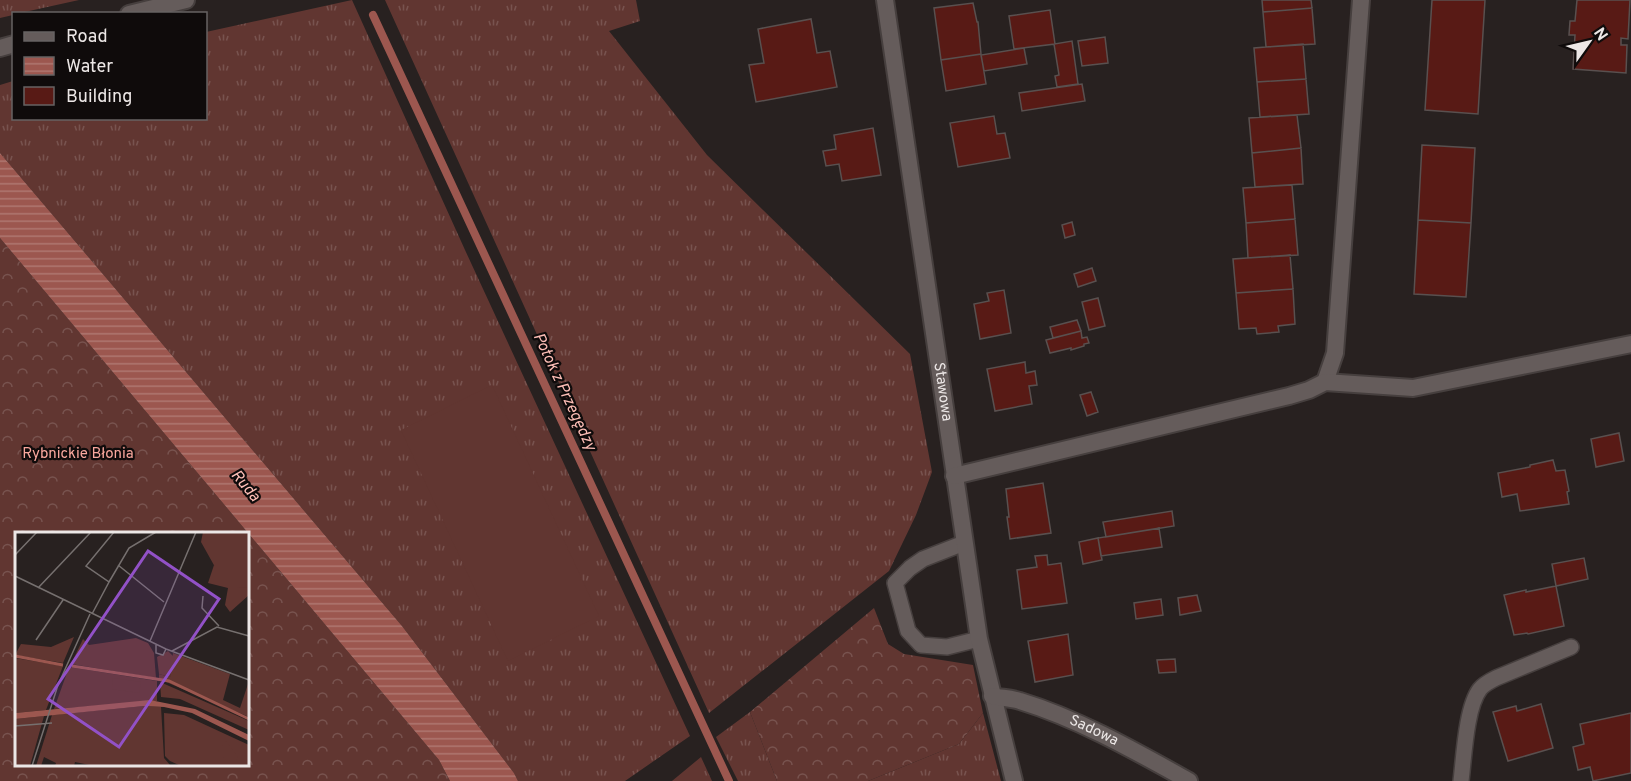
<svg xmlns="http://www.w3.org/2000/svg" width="1631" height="781" viewBox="0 0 1631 781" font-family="Overpass,sans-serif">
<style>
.grass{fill:url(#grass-tufts)}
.forest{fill:url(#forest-crowns);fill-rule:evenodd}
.pitch{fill:#613631}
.water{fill:url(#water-rules)}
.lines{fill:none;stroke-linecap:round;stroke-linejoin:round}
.stream{stroke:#9c574f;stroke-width:8}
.building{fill:#581a15;stroke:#59504f;stroke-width:1.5}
.service-casing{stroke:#463f3e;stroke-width:18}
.minor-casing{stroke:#463f3e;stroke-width:20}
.service{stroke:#655c5b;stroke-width:15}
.minor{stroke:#655c5b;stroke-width:16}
.labels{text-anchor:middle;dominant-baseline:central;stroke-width:4.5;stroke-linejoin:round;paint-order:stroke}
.street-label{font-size:15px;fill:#ece7e6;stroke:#0f0b0b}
.park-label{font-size:15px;fill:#faa89e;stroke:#0f0b0b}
.water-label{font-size:16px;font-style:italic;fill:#fdbeb6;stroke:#0f0b0b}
.inset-river{fill:none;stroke:#9c574f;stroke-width:3}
.inset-road{fill:none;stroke:#76706f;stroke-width:1.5}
.view{fill:#9251c7;fill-opacity:0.15;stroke:#9251c7;stroke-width:3}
.inset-edge{fill:none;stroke:#ece7e6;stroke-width:3}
</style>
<defs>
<pattern id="grass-tufts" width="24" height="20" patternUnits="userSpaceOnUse" patternTransform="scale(1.5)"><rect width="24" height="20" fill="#613631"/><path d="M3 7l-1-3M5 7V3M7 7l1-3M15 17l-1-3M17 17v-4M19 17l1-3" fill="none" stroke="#78534f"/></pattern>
<pattern id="forest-crowns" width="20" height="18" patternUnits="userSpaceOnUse" patternTransform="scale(1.5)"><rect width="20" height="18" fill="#613631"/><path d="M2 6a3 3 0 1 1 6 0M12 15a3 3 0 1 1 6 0" fill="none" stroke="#78534f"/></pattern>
<pattern id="water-rules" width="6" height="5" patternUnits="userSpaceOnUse" patternTransform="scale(1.5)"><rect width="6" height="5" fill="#9c574f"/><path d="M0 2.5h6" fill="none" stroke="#af7771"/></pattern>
</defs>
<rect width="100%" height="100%" fill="#282120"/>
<!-- grass -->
<path class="grass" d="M0,0H79L20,13L14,14L13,15L0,18Z
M352,0L465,250L690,736L625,781H518L514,773L402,626L0,153V85L13,81L14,118H206V32Z
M385,0H636L640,21L609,31L707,155L910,354L932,472L916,515L889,571L709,713Z
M750,712L777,781H738L716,737Z
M983,713L1001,781H868L959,744Z
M701,757L712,781H672Z"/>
<!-- forest -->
<path class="forest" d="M0,238L439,760L450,781H0ZM16,534H248V764H16Z
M874,608L888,644L904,654L973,665L983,713L959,744L868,781H777L750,712Z"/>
<!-- pitch -->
<path class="pitch" d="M492,385L599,616L508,661L401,430Z"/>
<!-- water -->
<path class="water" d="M0,153L402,626L514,773L518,781H450L439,760L0,238Z"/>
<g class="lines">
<!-- stream -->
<path class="stream" d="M373,15L729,781"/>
</g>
<!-- building -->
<path class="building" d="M1262,0H1311L1312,8L1263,12Z
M1432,0H1485L1478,114L1425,110Z
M1577,0H1630L1628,39L1621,38V45H1627L1626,73L1573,69L1575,35H1569L1570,21H1575Z
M973,3L977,22H978L981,54L941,60L934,8Z
M1312,8L1315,44L1266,47L1263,12Z
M1050,10L1055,44L1014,49L1009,16Z
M811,19L817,53L830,51L837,87L756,102L749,65L764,63L758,29Z
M1105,37L1108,63L1082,66L1078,41Z
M1072,41L1078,84L1057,87L1055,76L1059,75L1054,44Z
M1303,44L1306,79L1257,82L1254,48Z
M1024,48L1027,64L984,71L981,55Z
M981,54L986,84L946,91L941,60Z
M1306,79L1309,114L1260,117L1257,82Z
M1082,84L1085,101L1022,111L1019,93Z
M1297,115L1301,148L1252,153L1249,118Z
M994,116L997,134L1005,133L1010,158L958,167L950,123Z
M873,128L881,175L842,181L839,164L826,166L823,151L836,149L834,135Z
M1422,145L1475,148L1471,223L1418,220Z
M1301,148L1303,184L1255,187L1252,153Z
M1292,185L1295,219L1246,223L1243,188Z
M1295,219L1298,255L1248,258L1246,223Z
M1418,220L1471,223L1466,297L1414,294Z
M1072,222L1075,235L1065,238L1062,225Z
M1290,255L1293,289L1236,293L1233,259Z
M1092,268L1096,281L1078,287L1074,274Z
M1293,289L1295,324L1278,326L1279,332L1257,334L1256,328L1239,329L1236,293Z
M1004,290L1011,333L980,339L974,304L989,301L987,293Z
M1098,298L1105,326L1089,330L1082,302Z
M1077,320L1081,331L1053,338L1050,327Z
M1081,331L1082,338L1087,337L1089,343L1084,344V346L1071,350V348L1050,353L1046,340Z
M1025,362L1026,373L1035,371L1037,385L1029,386L1032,404L995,411L987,369Z
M1091,392L1098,412L1087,416L1080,395Z
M1619,433L1624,461L1596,467L1591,439Z
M1553,460L1556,471L1565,470L1569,491L1567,492L1569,504L1520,511L1517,494L1502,497L1498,473L1530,467V465Z
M1043,483L1051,533L1010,539L1007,517H1009L1006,489Z
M1172,511L1174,526L1106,537L1103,522Z
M1159,528L1162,547L1101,556L1098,538Z
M1098,538L1102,560L1083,564L1079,542Z
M1047,555L1048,565L1061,563L1067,603L1022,609L1017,570L1037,567L1035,556Z
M1584,558L1588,579L1556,586L1552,564Z
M1556,586L1564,626L1528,634L1527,633L1514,635L1504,595L1526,590V592Z
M1197,595L1201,611L1180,615L1178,598Z
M1161,599L1163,615L1136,619L1134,603Z
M1068,634L1073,675L1035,682L1028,641Z
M1175,659L1176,672L1159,673L1157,660Z
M1541,704L1553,748L1508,761L1493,712L1516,706L1517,711Z
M1631,713V773L1593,781L1590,767L1578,770L1573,747L1584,744L1580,724Z"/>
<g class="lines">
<!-- service casing -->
<g class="service-casing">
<path id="service" d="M964,543L923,559L910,568L895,583L908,631L921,645L947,647L979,639
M1461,781C1464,757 1466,707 1480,689C1484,684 1490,681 1496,678L1571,647"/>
</g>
<!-- minor casing -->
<g class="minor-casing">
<g id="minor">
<path id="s1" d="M885,0L979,639L1014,781"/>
<path d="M129,14L186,0"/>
<path d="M0,48L14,44"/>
<path d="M1325,382L1335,353L1361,0"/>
<path d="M954,476L1289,396L1309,390L1325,382L1413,388L1631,344"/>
<path id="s2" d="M992,696C1001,698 1011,698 1020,701C1079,719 1135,751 1189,781"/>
</g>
</g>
<!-- service -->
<use href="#service" class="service"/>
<!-- minor -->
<use href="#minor" class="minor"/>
</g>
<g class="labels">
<!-- street labels -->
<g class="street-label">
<text stroke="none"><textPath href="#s1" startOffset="396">Stawowa</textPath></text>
<text stroke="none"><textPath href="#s2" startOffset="108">Sadowa</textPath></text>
</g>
<!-- park labels -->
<g class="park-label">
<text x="78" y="454">Rybnickie Błonia</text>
</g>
<!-- water labels -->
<g class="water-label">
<text transform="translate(564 392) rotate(65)">Potok z Przegędzy</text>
<text transform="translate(245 486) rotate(50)">Ruda</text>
</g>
</g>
<!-- overview -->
<g transform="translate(15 532)">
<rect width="234" height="234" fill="#282120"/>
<path d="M199,33L234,55V63L215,80L210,73L213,56L193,51ZM59,105L48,131L0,123L6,112L36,115ZM121,106L133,111L139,121L141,146L56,132L68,107L74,113ZM158,121L215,142L208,168L225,176L234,149V185L144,147V142L155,145ZM0,126L48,134L31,178L0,181ZM54,135L142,149V169L39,177ZM145,150L234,189V198L165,167L146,165ZM149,181L169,183L234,213V234H166L155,229L150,224Z" fill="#613631"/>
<path d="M188,0H234V55L222,56L200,35L186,10ZM153,119L159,125L155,145L144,142L142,125ZM129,174L146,175L149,226L155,233L79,234L60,230L59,234H40L41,231L29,225L26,234H21L37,183ZM29,184L15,234H0V187ZM211,209L223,225L221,228H211L203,219Z" fill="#613631"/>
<path d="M98,146L126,150L124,161L97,157Z" fill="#613631"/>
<path d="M135,168L180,177L234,203V209L177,181L149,175L129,174L0,187V181Z" fill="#9c574f"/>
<path class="inset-river" d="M0,124L48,133M57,134L154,149L234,187"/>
<path class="inset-road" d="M0,23L22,0M103,33L149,70M0,44L151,117L234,148M94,50L114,16L141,0M23,56L76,0M188,64L187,76L204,94M77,82L94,50L71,34L99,0M21,108L48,68M135,109L181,0M141,113V121L148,123L151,117M157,119L202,95L234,104M0,194L37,191M17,234L43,153L75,82"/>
<path class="view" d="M133,19L204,67L104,215L33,167Z"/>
<rect width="234" height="234" class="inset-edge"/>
</g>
<!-- legend -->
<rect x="12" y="12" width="195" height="108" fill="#0f0b0b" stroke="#676363" stroke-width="1.5"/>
<rect x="24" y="32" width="30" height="9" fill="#655c5b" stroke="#676363" stroke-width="1.5"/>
<text x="66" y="42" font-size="18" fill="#ece7e6">Road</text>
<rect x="24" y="57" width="30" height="18" fill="url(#water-rules)" stroke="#676363" stroke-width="1.5"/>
<text x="66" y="72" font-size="18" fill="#ece7e6">Water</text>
<rect x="24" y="87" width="30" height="18" fill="#581a15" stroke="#676363" stroke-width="1.5"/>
<text x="66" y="102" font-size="18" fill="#ece7e6">Building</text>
<!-- north arrow -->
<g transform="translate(1589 42) rotate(56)" stroke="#0f0b0b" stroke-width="4.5" paint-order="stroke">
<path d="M0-4.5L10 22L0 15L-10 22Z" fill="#ece7e6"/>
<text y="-9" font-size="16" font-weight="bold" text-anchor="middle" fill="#ece7e6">N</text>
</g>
</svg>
